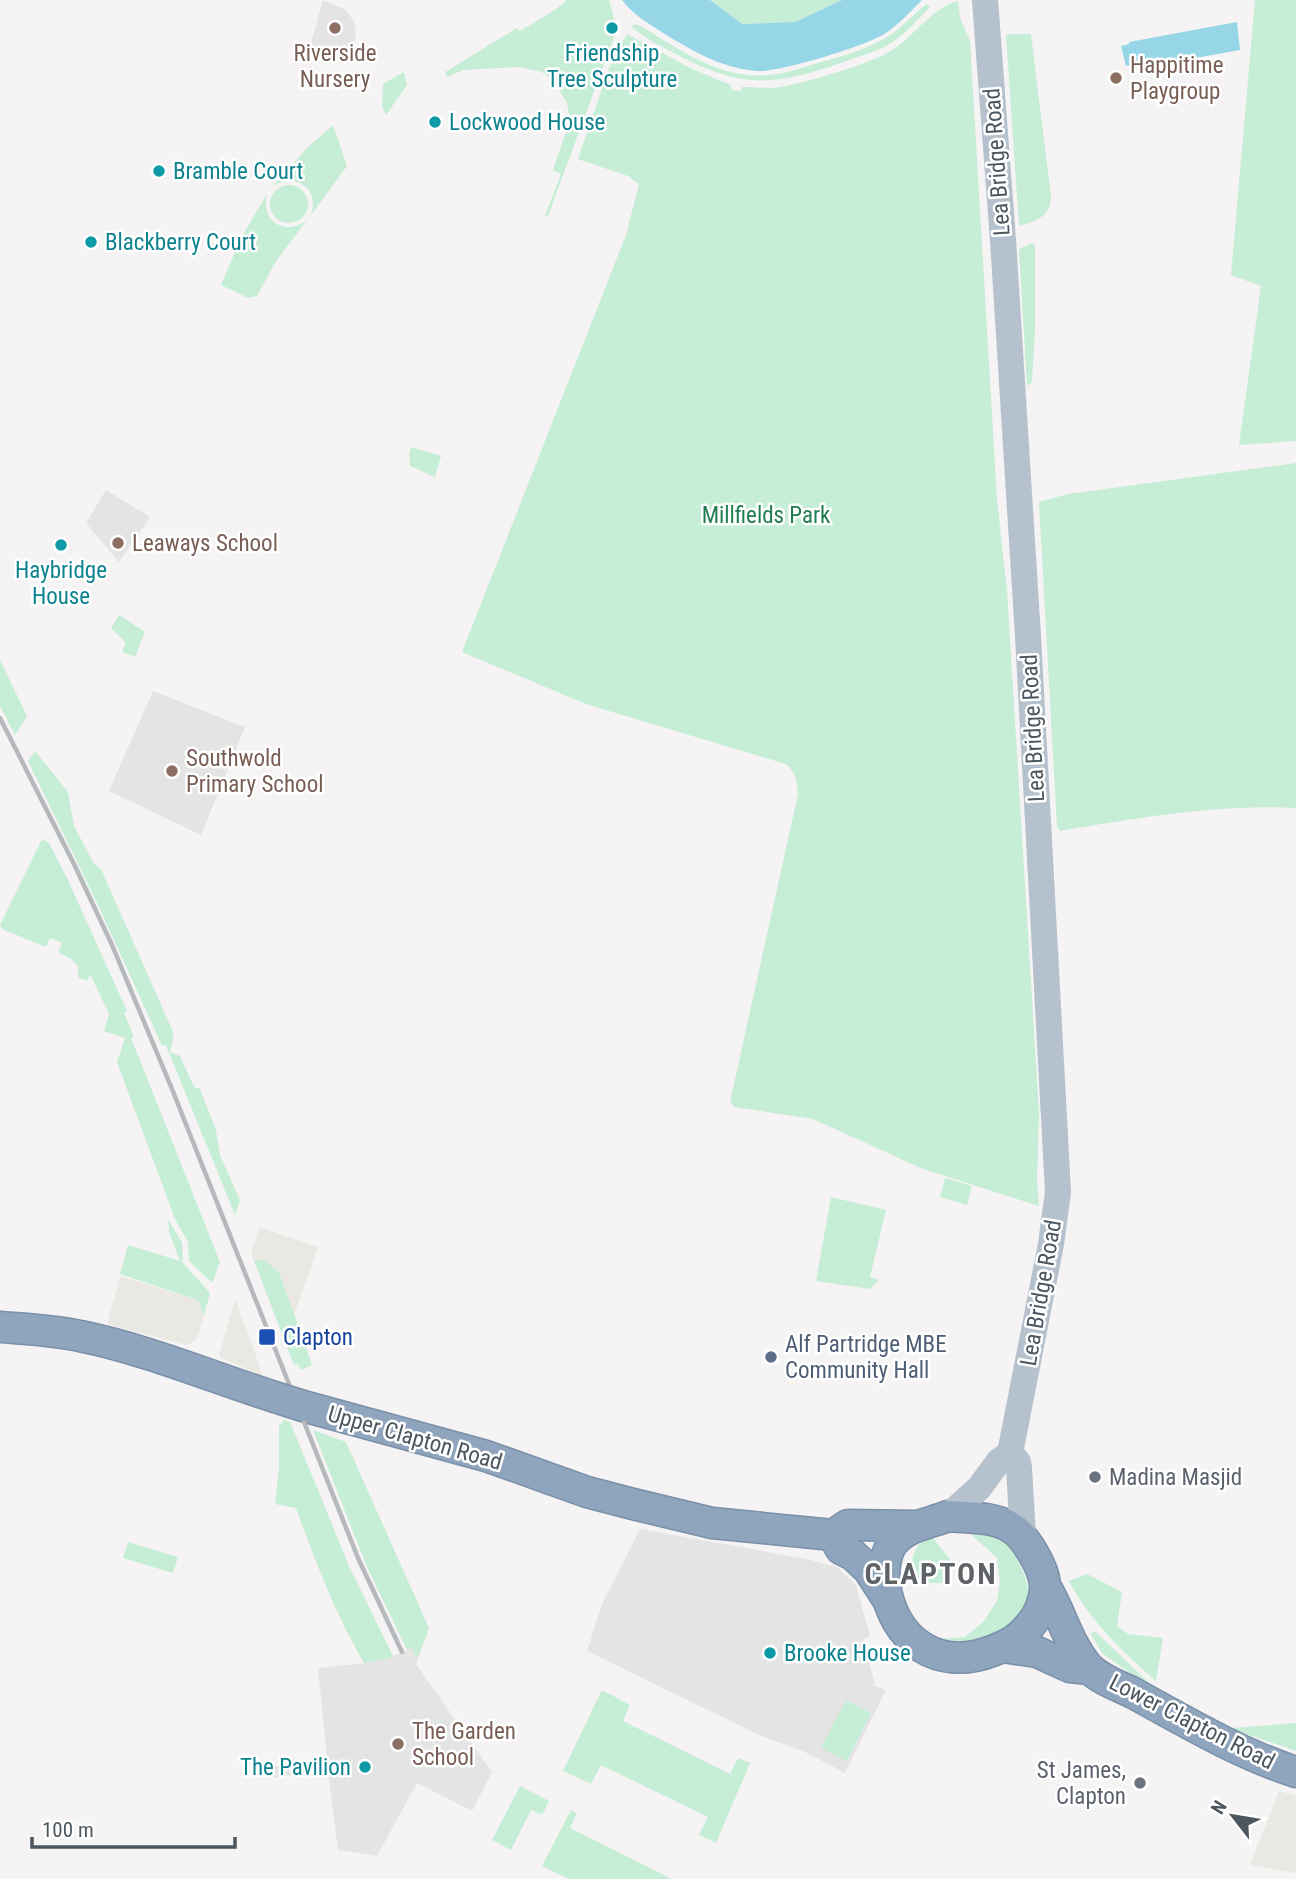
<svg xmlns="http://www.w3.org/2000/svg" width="1296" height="1879" viewBox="0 0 1296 1879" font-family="'Roboto Condensed',sans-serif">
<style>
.commercial{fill:#eae8e2}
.education{fill:#e5e4e4}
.green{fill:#c6edd5}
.water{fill:#97d6e7}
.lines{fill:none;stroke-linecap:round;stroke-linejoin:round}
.highway-casing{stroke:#7a90a9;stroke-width:33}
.primary{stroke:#b5c2ce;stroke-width:26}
.highway{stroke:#8fa5bd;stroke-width:30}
.rail{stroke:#b5b8bc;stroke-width:4.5}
.highway-bridge-casing{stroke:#7a90a9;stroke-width:33;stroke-linecap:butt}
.highway-bridge{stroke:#8fa5bd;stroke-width:30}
.education-dot{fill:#8d6e63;stroke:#fff;stroke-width:2.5}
.culture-dot{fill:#0f9aa8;stroke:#fff;stroke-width:2.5}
.transit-dot{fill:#1a4fb4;stroke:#fff;stroke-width:2.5}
.service-dot{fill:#5c6f8a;stroke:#fff;stroke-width:2.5}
.worship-dot{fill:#6b7280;stroke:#fff;stroke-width:2.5}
.labels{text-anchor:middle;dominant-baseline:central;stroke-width:5;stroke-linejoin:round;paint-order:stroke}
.education-label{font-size:23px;fill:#785e54;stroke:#fff;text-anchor:start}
.culture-label{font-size:23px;fill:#0d838f;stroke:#fff;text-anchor:start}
.street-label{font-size:23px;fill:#4c565f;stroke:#fff}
.park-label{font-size:23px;fill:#1f7d4e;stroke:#fff}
.transit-label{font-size:23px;fill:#164399;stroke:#fff;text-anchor:start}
.service-label{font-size:23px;fill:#4e5e75;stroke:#fff;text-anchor:start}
.worship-label{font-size:23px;fill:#5b616d;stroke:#fff;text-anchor:start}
.district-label{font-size:30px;font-weight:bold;letter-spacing:2px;fill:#5f6367;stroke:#fff}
</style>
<rect width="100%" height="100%" fill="#f5f3f3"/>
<!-- commercial -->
<path class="commercial" d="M259,1227L318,1247L294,1315L279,1272L263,1259L254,1261L251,1254Z
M120,1276L198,1300L204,1316L196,1340L187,1345L107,1324Z
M235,1300L248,1333L263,1376L221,1358L219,1356Z
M1279,1791L1296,1796V1873L1250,1865Z"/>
<!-- education -->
<path class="education" d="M323,0L344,9L354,21L356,34L351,57L310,46Z
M106,490L150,517L119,562L86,523Z
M153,691L245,727L201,835L109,791Z
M640,1529L807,1559L837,1567L856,1585L870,1636L864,1639L875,1686L886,1690L845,1773L805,1752L761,1736L587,1651L602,1604Z
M411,1648L416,1656L420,1653L416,1664L492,1772L472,1811L417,1783L377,1856L338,1850L328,1771L269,1778L268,1767L327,1759L318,1668L365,1663L389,1658Z"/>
<!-- green -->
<path class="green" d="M567,0H609L617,29L548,216H545L561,174L553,170L570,120L567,103L554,81L542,72L519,67L463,70L447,77L445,72L517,28L520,31L555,10Z
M710,0H842L795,22L742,24Z
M1255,0H1296V441L1239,445L1261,286L1231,275Z
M958,1L960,18L970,41L997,500L1007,591L1039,1113L1037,1181L1039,1206L923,1169L813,1119L735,1107L730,1102L798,794C797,781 796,773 786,764L586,704L462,652L626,235L639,184L628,176L578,159L609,68L627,34L690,68L731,85V90L741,91L742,87C755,87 767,89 780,87C808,82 871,64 894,49C915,35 933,7 958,1Z
M927,4L930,7C918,19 906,34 891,43C876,52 857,57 841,63C774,86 742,89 678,55C662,47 645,39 632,27L634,24L641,26C680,50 721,80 769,75C786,74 804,67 821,62C844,56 870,48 890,35C904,26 914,13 927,4Z
M1013,34H1031L1051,196C1051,217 1036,221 1019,226L1006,35Z
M404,72L407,85L386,115L382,106L383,84Z
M333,125L347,166L311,215C320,188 295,172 273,186L306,149Z
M270 204a19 19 0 1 1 38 0a19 19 0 1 1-38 0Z
M267,194C260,221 285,237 307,220L276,261L257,296L248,298L221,285L242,236Z
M1032,243L1035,245V328L1032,382L1027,386L1019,249Z
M411,447L441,456L435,477L410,466L409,454Z
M1296,463V808C1218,804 1137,818 1060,831L1057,827L1039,502L1068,494Z
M119,615L145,632L135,657L122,652L126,643L111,628Z
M0,660L27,716L15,735L0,706Z
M35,751L68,792L74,826L94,864L101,869L174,1034L170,1052L180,1056L194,1087L200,1089L216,1130L220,1155L240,1200L235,1215L166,1045L162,1046L154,1028L98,905L28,761Z
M42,839L49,843L67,878L127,1011L124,1013L134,1037L131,1038L220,1262L212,1283L189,1261L188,1242L175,1219L117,1062L125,1038L104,1031L109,1014L90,974L87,981L78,977V966L71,959L58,952L62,943L50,938L46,947L2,929L0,925Z
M945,1178L972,1186L967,1205L940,1197Z
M831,1197L886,1210L870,1277L879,1280L870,1289L816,1281Z
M168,1219L182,1243L183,1263L210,1293L204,1316L198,1300L120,1274L128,1245L180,1261L169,1232Z
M263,1259L279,1272L312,1365L301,1370L298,1364L294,1365L254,1261Z
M284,1420L290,1422L349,1566L393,1656L389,1658L364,1663C336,1615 315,1561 296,1508L275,1504L279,1468V1426Z
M313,1430L346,1442L429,1628L420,1653L416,1656L411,1648L407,1650L367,1567Z
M972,1530L1006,1538C1015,1553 1033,1586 1029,1604C1020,1640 970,1642 940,1644L941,1639L965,1637L983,1622L997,1601L1000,1583L997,1558L974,1537Z
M933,1538L952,1562L950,1577L942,1583H919L911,1575C912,1559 913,1540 933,1538Z
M128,1542L178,1557L173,1573L123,1558Z
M1087,1574L1122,1592L1117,1626L1128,1634L1163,1638L1156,1681C1123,1652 1090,1621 1069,1581Z
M1096,1632L1152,1686L1150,1687L1102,1653L1090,1633Z
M602,1690L630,1705L623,1721L730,1774L738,1758L750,1763L716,1843L699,1835L708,1817L601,1765L591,1784L563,1771Z
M846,1700L871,1713L847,1761L821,1748Z
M1296,1723V1751L1232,1729L1233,1728Z
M520,1786L549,1801L542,1815L531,1810L511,1850L492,1840Z
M571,1810L577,1813L570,1828L672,1879H569L542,1866Z"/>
<!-- water -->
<path class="water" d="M622,0H710L742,24L795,22L842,0H922C911,11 899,24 886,33C866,46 781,72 758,71C725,69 696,53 668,36C651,25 634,16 622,0Z
M1237,22L1240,50L1151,66L1150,61L1126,66L1121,46L1129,44V42Z"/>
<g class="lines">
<!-- highway casing -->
<g class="highway-casing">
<path id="highway" d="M0,1327C27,1329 54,1330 80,1336C149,1350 214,1378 281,1399
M303,1406L486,1456L587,1492L633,1504L712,1523L833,1535L848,1525L915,1526
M948,1516C968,1518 992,1516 1010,1527C1025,1535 1044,1568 1045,1585C1046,1597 1039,1615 1031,1624C1022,1637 1007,1646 992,1651C938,1672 894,1641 885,1585C883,1572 885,1555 892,1544C906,1525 929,1524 948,1516Z
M833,1535L841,1549L853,1555L869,1570L887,1598
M1045,1586C1061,1612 1068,1644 1088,1667C1100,1680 1120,1686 1135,1694C1186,1722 1240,1754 1296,1772
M1003,1647L1037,1652L1070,1667L1090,1669"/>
</g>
<!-- primary -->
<path class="primary" d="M1010,1453L1018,1462L1019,1468L1023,1536
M948,1516L979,1488L999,1461L1010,1453L1051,1244L1058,1192L1028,636L1003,240L985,0"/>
<!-- highway -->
<use href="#highway" class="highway"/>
<!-- rail -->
<path class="rail" d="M0,718L74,864L112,945L172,1089L358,1558L402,1652"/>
<!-- highway-bridge casing -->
<g class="highway-bridge-casing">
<path id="highway-bridge" d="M281,1399L303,1406"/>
</g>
<!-- highway-bridge -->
<use href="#highway-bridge" class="highway-bridge"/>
</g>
<!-- markers -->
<g class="education-dot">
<circle cx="335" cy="28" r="7"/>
<circle cx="1116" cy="78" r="7"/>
<circle cx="118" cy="543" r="7"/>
<circle cx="172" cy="771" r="7"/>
<circle cx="398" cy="1744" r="7"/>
</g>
<g class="culture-dot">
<circle cx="612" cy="28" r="7"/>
<circle cx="435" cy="122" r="7"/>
<circle cx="159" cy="171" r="7"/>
<circle cx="91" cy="242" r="7"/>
<circle cx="61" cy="545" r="7"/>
<circle cx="770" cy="1653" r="7"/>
<circle cx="365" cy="1767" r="7"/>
</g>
<rect class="transit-dot" x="258" y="1328" width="18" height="18" rx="3.5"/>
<circle class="service-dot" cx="771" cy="1357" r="7"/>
<g class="worship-dot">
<circle cx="1095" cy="1477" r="7"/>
<circle cx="1140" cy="1783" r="7"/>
</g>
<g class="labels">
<!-- education labels -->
<g class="education-label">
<text x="335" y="53" text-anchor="middle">Riverside<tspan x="335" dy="26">Nursery</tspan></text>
<text x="1130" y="65">Happitime<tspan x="1130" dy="26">Playgroup</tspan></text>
<text x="132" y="543">Leaways School</text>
<text x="186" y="758">Southwold<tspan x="186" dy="26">Primary School</tspan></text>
<text x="412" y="1731">The Garden<tspan x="412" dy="26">School</tspan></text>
</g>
<!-- culture labels -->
<g class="culture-label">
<text x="612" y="53" text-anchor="middle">Friendship<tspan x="612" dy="26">Tree Sculpture</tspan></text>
<text x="449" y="122">Lockwood House</text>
<text x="173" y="171">Bramble Court</text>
<text x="105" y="242">Blackberry Court</text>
<text x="61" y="570" text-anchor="middle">Haybridge<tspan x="61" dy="26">House</tspan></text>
<text x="784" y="1653">Brooke House</text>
<text x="351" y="1767" text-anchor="end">The Pavilion</text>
</g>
<!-- street labels -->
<g class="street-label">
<text transform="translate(997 162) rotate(-94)">Lea Bridge Road</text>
<text transform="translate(1033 728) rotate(-93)">Lea Bridge Road</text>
<text transform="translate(1041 1293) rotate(-80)">Lea Bridge Road</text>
<text transform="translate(415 1438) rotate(16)">Upper Clapton Road</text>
<text transform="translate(1192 1722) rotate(27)">Lower Clapton Road</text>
</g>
<!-- park labels -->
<g class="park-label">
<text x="766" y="515">Millfields Park</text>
</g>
<!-- transit labels -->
<g class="transit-label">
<text x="283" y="1337">Clapton</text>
</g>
<!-- service labels -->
<g class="service-label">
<text x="785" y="1344">Alf Partridge MBE<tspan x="785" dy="26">Community Hall</tspan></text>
</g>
<!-- worship labels -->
<g class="worship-label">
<text x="1109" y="1477">Madina Masjid</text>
<text x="1126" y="1770" text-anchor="end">St James,<tspan x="1126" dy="26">Clapton</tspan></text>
</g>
<!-- district labels -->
<g class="district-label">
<text x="931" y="1573">CLAPTON</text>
</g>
</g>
<!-- north arrow -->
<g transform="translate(1233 1816) rotate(301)" stroke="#ffffff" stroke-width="5" paint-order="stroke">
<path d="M0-5L12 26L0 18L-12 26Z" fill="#4c565f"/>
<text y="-10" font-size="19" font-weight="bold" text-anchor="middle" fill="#4c565f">N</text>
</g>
<!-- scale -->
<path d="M32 1837v10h203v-10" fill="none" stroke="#4c565f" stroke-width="3.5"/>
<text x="42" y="1837" font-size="21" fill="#4c565f" stroke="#ffffff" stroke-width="5" paint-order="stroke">100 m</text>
</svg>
